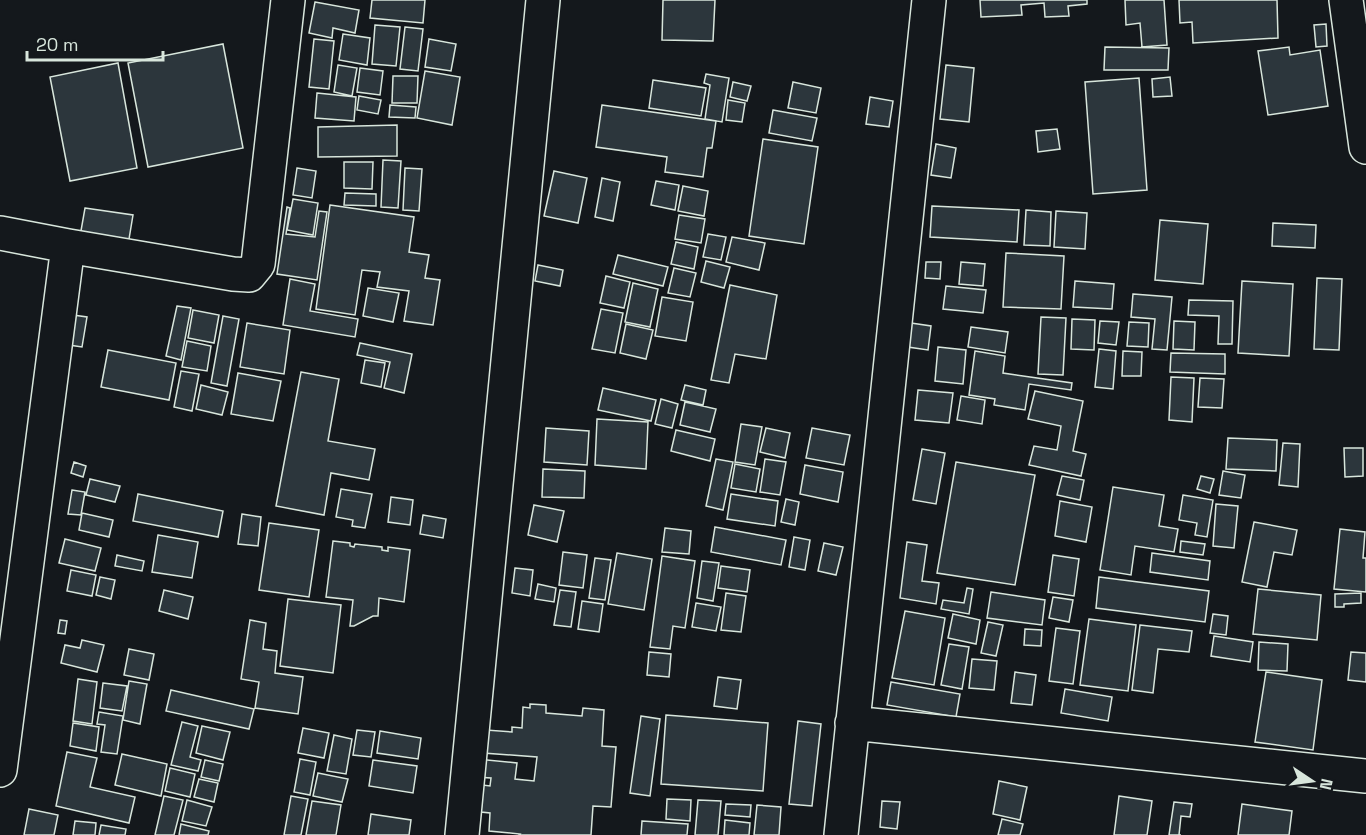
<svg xmlns="http://www.w3.org/2000/svg" width="1366" height="835" viewBox="0 0 1366 835" font-family="'Space Grotesk',sans-serif">
<style>
.building{fill:#2c363c;stroke:#d8e6dc;stroke-width:1.5}
.lines{fill:none;stroke-linecap:round;stroke-linejoin:round}
.minor-casing{stroke:#d8e6dc;stroke-width:36}
.minor{stroke:#14181c;stroke-width:33}
</style>
<rect width="100%" height="100%" fill="#14181c"/>
<!-- building -->
<path class="building" d="M372,0H425L423,23L370,18Z
M663,0H715L713,41L662,40Z
M980,0H1087V4L1068,6L1069,16L1045,17L1044,3L1021,5L1022,15L981,17Z
M1125,0H1164L1167,45L1142,47L1140,23L1126,25Z
M1179,0H1277L1278,38L1193,43L1192,22L1180,23Z
M315,2L359,10L355,33L333,28L332,38L309,33Z
M1326,24L1327,46L1316,47L1314,25Z
M375,25L400,27L396,66L372,64Z
M405,27L423,29L418,71L400,69Z
M343,34L370,38L367,65L339,60Z
M314,39L334,41L329,89L309,87Z
M429,39L456,44L451,71L425,67Z
M223,44L243,148L148,167L128,63Z
M1105,47L1169,48L1168,70H1104Z
M1289,47L1290,55L1320,50L1328,106L1268,115L1258,51Z
M118,63L137,168L70,181L50,77Z
M338,65L357,68L352,96L334,92Z
M946,65L974,68L969,122L940,119Z
M360,68L383,71L380,95L357,92Z
M425,71L460,77L452,125L417,118Z
M706,74L729,78L722,122L705,119L710,85L704,83Z
M393,76H418L417,103H392Z
M1170,77L1172,96L1153,97L1152,79Z
M1139,78L1147,190L1093,194L1085,82Z
M653,80L706,88L701,116L649,108Z
M733,82L751,86L747,101L730,97Z
M793,82L821,88L816,113L788,108Z
M317,93L356,97L354,121L315,118Z
M359,96L381,100L378,114L357,110Z
M870,97L893,101L889,127L866,124Z
M728,100L745,103L742,122L726,120Z
M390,105L416,107L415,118L389,117Z
M602,105L716,121L712,148H707L703,177L665,172L667,157L596,147Z
M773,110L817,118L812,141L769,133Z
M397,125V156L318,157V127Z
M1057,129L1060,149L1038,152L1036,131Z
M763,139L818,147L804,244L749,236Z
M936,144L956,148L951,178L931,175Z
M383,160L401,161L398,208L381,207Z
M344,162H373L372,189L344,188Z
M297,168L316,171L312,198L293,195Z
M405,168L422,169L419,211L403,210Z
M554,171L587,178L578,223L544,216Z
M602,178L620,182L613,221L595,217Z
M656,181L679,185L675,210L651,205Z
M683,186L708,191L704,216L678,211Z
M345,193L376,194V206L344,205Z
M293,199L318,203L313,235L287,230Z
M330,205L414,217L409,252L429,255L425,278L440,280L433,325L404,321L409,291L377,287L380,272L362,270L355,315L316,309Z
M932,206L1019,210L1017,242L930,237Z
M287,207L290,208L286,234L315,237L319,211L327,212L317,280L277,274Z
M85,208L133,215L127,251L79,242Z
M1026,210L1051,212L1050,246L1024,245Z
M1056,211L1087,213L1085,249L1054,247Z
M679,215L705,219L701,243L675,239Z
M1160,220L1208,224L1203,284L1155,280Z
M1273,223L1316,225L1315,248L1272,246Z
M708,234L726,237L721,260L703,257Z
M732,237L765,243L759,270L726,262Z
M676,242L698,247L694,269L671,264Z
M1006,253L1064,256L1061,309L1003,307Z
M618,255L668,267L663,286L613,274Z
M706,261L730,267L724,288L701,282Z
M926,262H941L940,279L925,278Z
M961,262L985,264L983,286L959,284Z
M538,265L563,270L560,286L535,281Z
M674,268L696,273L690,297L668,293Z
M606,276L630,282L624,308L600,303Z
M1317,278L1342,279L1339,350L1314,349Z
M290,279L315,284L310,311L358,319L355,337L283,325Z
M1075,281L1114,284L1112,309L1073,307Z
M1242,281L1293,284L1289,356L1238,353Z
M633,283L658,289L650,327L625,322Z
M730,285L777,295L766,359L735,354L729,383L711,380Z
M946,286L986,290L983,313L943,309Z
M368,288L399,293L393,322L363,316Z
M1133,294L1172,297L1167,350L1152,349L1155,319L1131,317Z
M662,297L693,302L686,341L655,336Z
M1189,300L1233,301L1232,344H1218L1219,316L1188,315Z
M177,306L191,308L181,360L166,356Z
M601,309L623,313L615,353L592,349Z
M193,310L219,315L214,343L188,338Z
M73,315L87,317L82,347L69,345Z
M223,316L239,319L227,386L211,383Z
M1041,317L1066,318L1063,375L1038,374Z
M1072,319L1095,320L1094,350L1071,349Z
M1100,321L1119,322L1116,345L1098,343Z
M1174,321L1195,322L1194,350L1173,349Z
M1129,322L1149,323L1148,347L1127,346Z
M247,323L290,330L284,374L240,367Z
M911,323L931,326L928,350L908,347Z
M626,324L653,330L646,359L620,353Z
M971,327L1008,332L1005,353L968,347Z
M187,341L211,346L207,371L182,367Z
M360,343L412,354L404,393L384,388L390,362L357,355Z
M938,347L966,350L963,384L935,381Z
M1099,349L1116,351L1113,389L1095,387Z
M108,350L176,363L169,400L101,387Z
M975,351L1005,356L1003,373L1072,383L1071,390L1029,384L1025,410L994,405L995,399L969,395Z
M1123,351L1142,352L1141,376H1122Z
M1171,353L1225,354V374L1170,372Z
M365,360L385,363L381,387L361,383Z
M181,371L199,374L192,411L174,407Z
M301,372L339,379L328,441L375,449L369,480L331,473L324,515L276,506Z
M238,373L281,381L273,421L231,414Z
M1171,377L1194,378L1192,422L1169,420Z
M1200,378L1224,379L1222,408L1198,407Z
M201,385L228,392L222,415L196,409Z
M685,385L706,390L703,405L681,400Z
M603,388L656,400L651,421L598,410Z
M918,390L953,393L949,423L915,420Z
M1035,391L1083,401L1073,451L1086,454L1081,476L1029,465L1034,446L1057,450L1061,426L1028,419Z
M961,396L985,400L982,424L957,420Z
M661,399L678,404L672,428L655,424Z
M685,402L716,409L710,432L680,425Z
M597,419L648,422L646,469L595,465Z
M741,424L762,427L755,465L735,462Z
M546,428L589,431L587,465L544,462Z
M766,428L790,433L785,458L760,452Z
M812,428L850,435L844,465L806,458Z
M676,430L715,439L710,461L671,451Z
M1228,438L1277,440L1276,471L1226,469Z
M1283,443L1300,444L1298,487L1279,485Z
M1344,448H1363V476L1345,477Z
M922,449L945,453L936,504L913,500Z
M716,459L733,462L723,510L706,506Z
M765,459L786,462L780,495L760,492Z
M74,462L86,466L83,477L71,473Z
M956,462L1035,475L1015,585L937,573Z
M735,464L760,469L756,492L731,488Z
M805,465L843,472L838,502L800,494Z
M543,469L585,471L584,498L542,497Z
M1223,471L1245,475L1241,498L1219,495Z
M1062,476L1084,480L1080,500L1057,495Z
M1201,476L1214,479L1210,493L1197,489Z
M90,479L120,486L115,502L86,495Z
M1113,487L1164,495L1159,526L1178,529L1174,552L1135,546L1131,575L1100,570Z
M341,489L372,494L365,528L352,526L353,520L336,517Z
M72,490L85,492L81,515L68,514Z
M138,494L223,511L218,537L133,521Z
M731,494L778,501L775,526L727,519Z
M1183,495L1213,500L1207,537L1195,535L1197,523L1179,520Z
M391,497L413,500L410,525L388,522Z
M786,499L799,502L795,525L781,522Z
M1060,501L1092,507L1086,542L1055,536Z
M1216,504L1238,506L1234,548L1213,546Z
M534,505L564,511L557,542L528,535Z
M82,513L113,520L109,537L79,530Z
M242,514L261,517L258,546L238,544Z
M423,515L446,519L443,538L420,534Z
M1254,522L1297,530L1292,555L1274,552L1267,587L1242,582Z
M269,523L319,530L309,597L259,590Z
M715,527L786,540L781,565L711,552Z
M665,528L691,531L689,554L662,552Z
M1340,529L1365,532L1363,558H1366V592L1334,589Z
M158,535L198,542L192,578L152,572Z
M794,537L810,540L805,570L789,567Z
M65,539L101,548L95,571L59,563Z
M333,541L350,543V546L354,547L355,544L382,547V550L388,551V547L410,550L404,602L379,598L378,616H373L354,626H350L353,600L326,597Z
M1181,541L1205,544L1203,555L1180,552Z
M907,542L927,545L922,581L939,583L936,604L900,598Z
M824,543L843,547L836,575L818,571Z
M563,552L587,555L583,588L559,585Z
M617,553L652,559L644,610L608,604Z
M1152,553L1210,561L1208,580L1150,572Z
M117,555L144,561L142,571L115,566Z
M1053,555L1079,559L1074,596L1048,592Z
M662,556L695,561L685,628L673,626L670,649L650,647Z
M595,558L611,560L605,600L589,598Z
M702,561L719,563L713,601L697,598Z
M721,566L750,570L747,592L718,588Z
M515,568L533,570L530,596L512,593Z
M71,570L96,575L92,596L67,591Z
M100,577L115,580L111,599L96,595Z
M1099,577L1209,591L1205,622L1096,608Z
M538,584L556,588L554,602L535,599Z
M967,588L973,589L969,614L941,609L943,600L964,603Z
M1258,589L1321,595L1317,640L1253,634Z
M164,590L193,597L188,619L159,611Z
M560,590L576,592L571,627L554,625Z
M991,592L1045,600L1042,625L987,618Z
M726,593L746,596L741,632L721,630Z
M1361,593V603L1344,604V607H1335V594Z
M1053,597L1073,600L1069,622L1049,618Z
M288,599L341,605L333,673L280,666Z
M582,601L603,604L599,632L578,629Z
M696,603L721,607L716,631L692,627Z
M905,611L945,618L934,685L892,678Z
M953,614L980,620L976,644L948,638Z
M1213,614L1228,616L1226,635L1210,633Z
M1089,619L1136,625L1128,691L1080,685Z
M60,620L67,621L65,634L58,633Z
M250,620L266,623L263,649L277,651L275,673L303,677L298,714L255,708L259,682L241,679Z
M988,622L1003,625L996,656L981,653Z
M1140,625L1192,631L1189,652L1158,649L1153,693L1132,690Z
M1056,628L1080,631L1073,684L1049,681Z
M1025,629L1042,630L1041,646L1024,645Z
M1214,636L1253,642L1250,662L1211,656Z
M82,640L104,645L97,672L61,663L65,645L80,648Z
M1259,642L1288,644L1287,671L1258,670Z
M949,644L969,647L962,689L941,685Z
M129,649L154,654L149,680L124,675Z
M649,652L671,654L669,677L647,675Z
M1351,652L1366,653V682L1348,680Z
M972,659L997,661L994,690L969,688Z
M1015,672L1036,675L1032,705L1011,703Z
M1266,672L1322,680L1313,750L1255,742Z
M718,677L741,680L737,709L714,706Z
M78,679L97,682L92,724L73,721Z
M129,681L147,684L140,724L123,720Z
M891,682L960,694L956,717L887,705Z
M103,683L127,686L122,711L100,708Z
M1065,689L1112,697L1108,721L1061,713Z
M171,690L254,709L249,729L166,711Z
M530,704L546,705V713L582,716L583,708L604,710L602,746L616,747L611,807L593,806L591,835H519L520,834L489,831L490,813L481,812L483,785L490,786L491,778L476,777L477,759L517,763L515,779L534,781L537,757L483,753L486,730L512,732V727L522,728L523,707L530,708Z
M99,712L123,716L117,754L101,752L105,725L97,724Z
M666,715L768,723L763,791L661,784Z
M641,716L660,719L650,796L630,793Z
M798,721L821,724L812,806L789,804Z
M182,722L198,726L190,757L201,760L198,771L171,765Z
M73,723L99,727L96,751L70,746Z
M202,726L230,732L223,760L196,753Z
M303,728L329,733L324,758L298,753Z
M357,730L375,732L371,757L353,755Z
M380,731L421,738L418,759L377,753Z
M334,735L352,739L346,774L327,771Z
M67,752L97,758L90,787L135,797L129,823L56,806Z
M122,754L167,764L161,796L115,785Z
M300,759L316,762L310,795L294,792Z
M205,760L223,764L219,781L201,777Z
M373,760L417,766L413,793L369,786Z
M170,768L195,774L190,797L165,791Z
M318,773L348,779L342,802L313,796Z
M199,779L218,783L214,802L194,797Z
M999,781L1027,787L1020,820L993,814Z
M164,796L183,800L174,835H155Z
M291,796L308,799L301,835H284Z
M1119,796L1152,801L1147,835H1114Z
M667,799L691,800L690,821L666,819Z
M187,800L212,807L206,826L182,821Z
M698,800L721,801L718,835H695Z
M312,801L341,805L336,835H306Z
M882,801L900,802L897,829L880,827Z
M1174,802L1192,804L1190,817L1181,816L1179,835H1181H1169Z
M726,804L751,805L750,817L725,815Z
M1242,804L1292,811L1289,835H1238Z
M757,805L781,807L779,835H754Z
M29,809L58,815L54,835H24Z
M371,814L411,820L409,835H368Z
M1002,819L1023,824L1020,835H998Z
M725,820L750,823L749,835H724Z
M75,821L96,823L95,835H73Z
M642,821L688,824L687,835H641Z
M181,824L209,831L208,835H179Z
M101,825L126,829L125,835H99Z"/>
<g class="lines">
<!-- minor casing -->
<g class="minor-casing">
<path id="minor" d="M1346,0L1366,147
M0,233L68,246L233,274L249,275L258,264L288,0
M852,723L1366,776
M0,770L68,246
M462,835L543,0
M841,835L929,0"/>
</g>
<!-- minor -->
<use href="#minor" class="minor"/>
</g>
<!-- north arrow -->
<g transform="translate(1312 781) rotate(103)" stroke="#14181c" stroke-width="4.5" paint-order="stroke">
<path d="M0-4.5L10 22L0 15L-10 22Z" fill="#d8e6dc"/>
<text y="-9" font-size="16" font-weight="bold" text-anchor="middle" fill="#d8e6dc">N</text>
</g>
<!-- scale -->
<path d="M27 51v9h136v-9" fill="none" stroke="#d8e6dc" stroke-width="3"/>
<text x="36" y="51" font-size="18" fill="#d8e6dc" stroke="#14181c" stroke-width="4.5" paint-order="stroke">20 m</text>
</svg>
